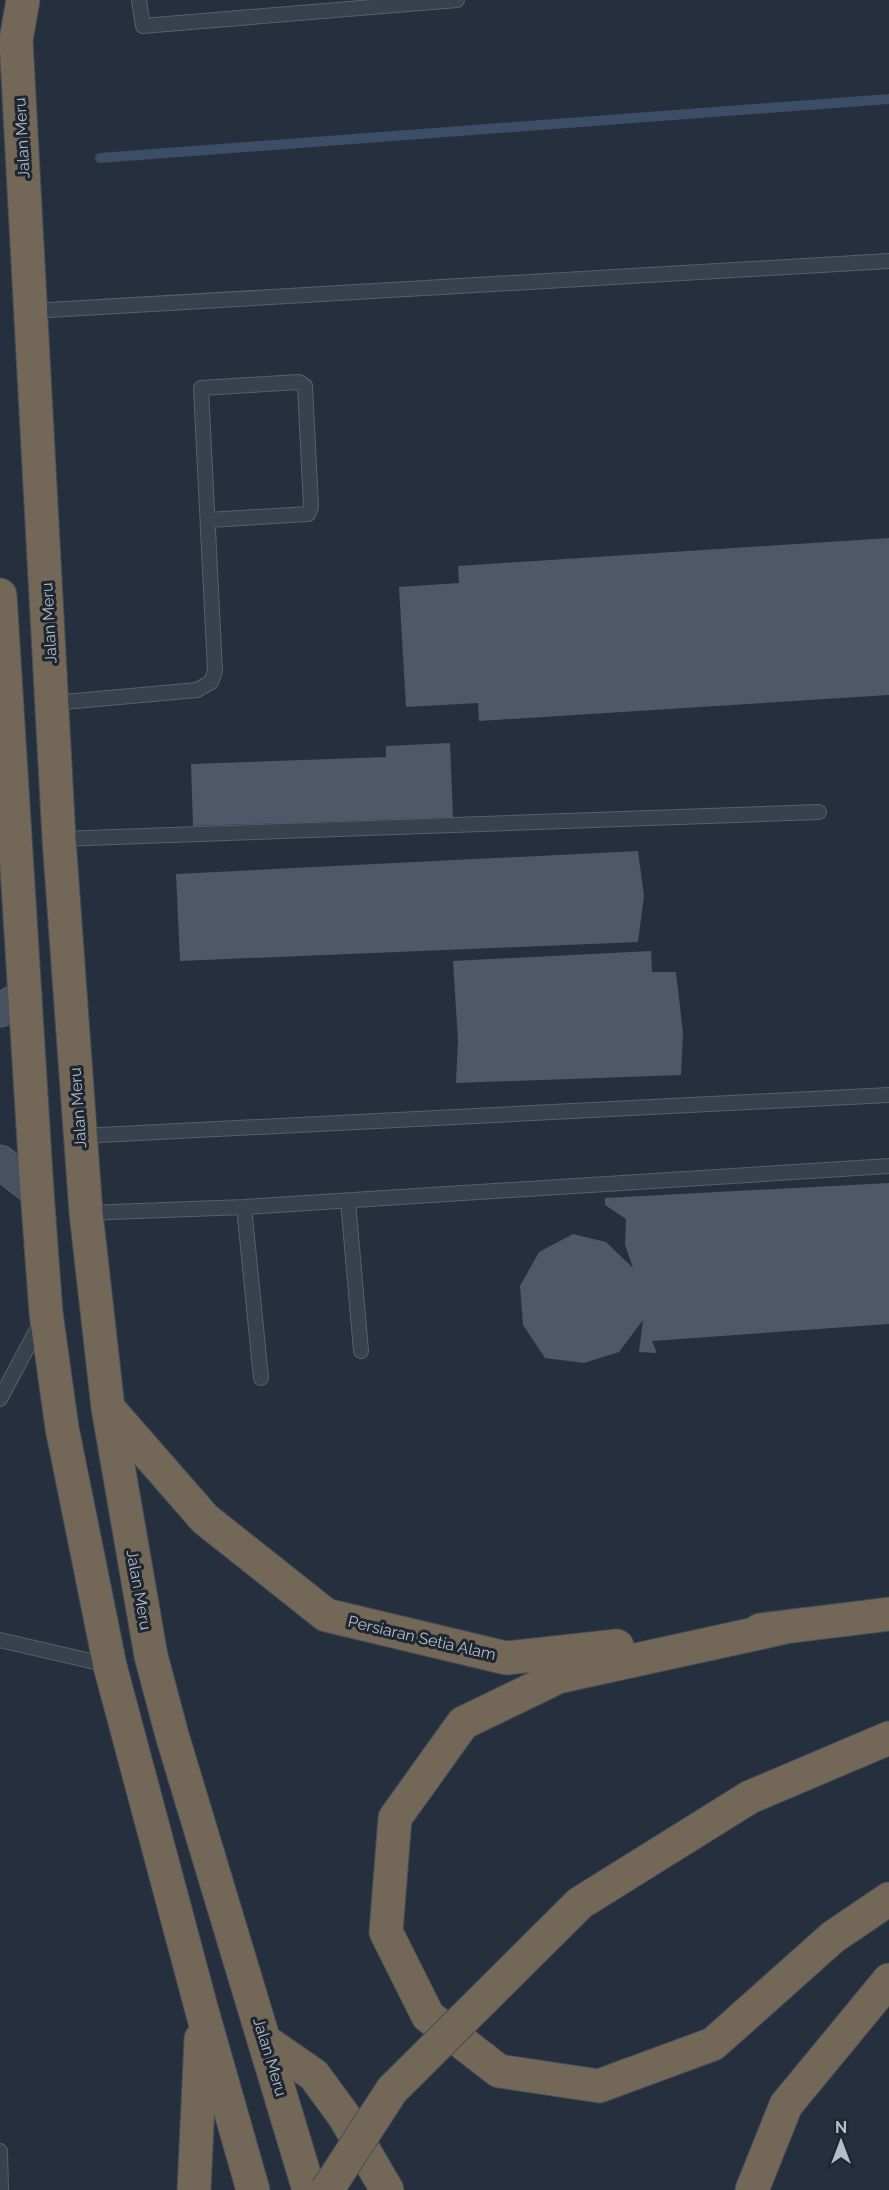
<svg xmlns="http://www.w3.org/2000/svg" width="889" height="2190" viewBox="0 0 889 2190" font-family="Raleway,sans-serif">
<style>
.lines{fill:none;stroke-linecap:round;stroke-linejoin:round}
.stream{stroke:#3c4d65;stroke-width:10}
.building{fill:#4f5868}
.lane-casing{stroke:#575f6b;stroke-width:16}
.secondary-casing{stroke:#575f6b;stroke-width:35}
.highway-casing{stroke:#444c58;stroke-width:35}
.lane{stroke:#39414d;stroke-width:14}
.secondary{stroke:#485160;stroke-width:33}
.highway{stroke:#736857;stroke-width:33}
.highway-bridge-casing{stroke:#444c58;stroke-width:35;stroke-linecap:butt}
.highway-bridge{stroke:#736857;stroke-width:33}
.labels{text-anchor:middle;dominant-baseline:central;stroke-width:6;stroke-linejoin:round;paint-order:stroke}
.street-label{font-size:16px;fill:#b5bdc8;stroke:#1e2632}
</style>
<rect width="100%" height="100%" fill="#262f3d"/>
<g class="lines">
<!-- stream -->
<path class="stream" d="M100,158L889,99"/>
</g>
<!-- building -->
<path class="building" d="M889,538V695L479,721L478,703L406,707L399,587L459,583L458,566Z
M450,743L453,817L193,826L191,764L386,757V746Z
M638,851L644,896L638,942L180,961L176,874Z
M651,951L652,972H676L683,1033L681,1075L456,1083L458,1041L453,961Z
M889,1183V1324L652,1341L657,1353L639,1352L643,1320L619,1352L584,1363L545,1358L523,1325L520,1286L539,1252L573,1234L606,1242L633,1268L625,1245L626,1219L605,1205V1198Z"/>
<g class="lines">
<!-- lane casing -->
<g class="lane-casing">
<path id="lane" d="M139,0L143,26L457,0
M31,311L889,261
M53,703L197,690L211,682L215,671L201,388L299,382L305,386L311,507L308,514L208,520
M59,839L819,812
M80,1136L889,1095
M348,1201L361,1351
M244,1207L261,1378
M86,1213L244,1207L889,1166
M0,1399L41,1322
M0,1640L108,1665
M0,2151L1,2190"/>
</g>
<!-- secondary casing -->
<g class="secondary-casing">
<path id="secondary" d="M0,1010L25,996
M0,1162L37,1191"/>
</g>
<!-- highway casing -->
<g class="highway-casing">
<path id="highway" d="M23,0L16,40L59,839L86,1213L108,1408L151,1656L172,1735L309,2190
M0,595L37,1191L46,1313L62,1428L110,1666L202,2011L253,2190
M108,1408L205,1519L326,1615L506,1658L617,1646
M782,1628L558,1677L463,1723L395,1818L386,1932L428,2016L499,2071L599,2086L713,2044L833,1937L889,1899
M760,1630L889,1614
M750,1797L889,1738
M265,2041L314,2075L344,2116L387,2190
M194,2190L201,2039
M752,2190L786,2105L889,1980"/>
</g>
<!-- lane -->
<use href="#lane" class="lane"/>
<!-- secondary -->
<use href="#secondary" class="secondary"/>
<!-- highway -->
<use href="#highway" class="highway"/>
<!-- highway-bridge casing -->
<g class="highway-bridge-casing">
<path id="highway-bridge" d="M327,2190L392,2090L580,1903L750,1797"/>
</g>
<!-- highway-bridge -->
<use href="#highway-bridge" class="highway-bridge"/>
</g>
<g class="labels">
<!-- street labels -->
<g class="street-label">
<text transform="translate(22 138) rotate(-93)">Jalan Meru</text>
<text transform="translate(49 623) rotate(-93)">Jalan Meru</text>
<text transform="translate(78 1108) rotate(-94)">Jalan Meru</text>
<text transform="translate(139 1590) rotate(80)">Jalan Meru</text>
<text transform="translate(422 1638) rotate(13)">Persiaran Setia Alam</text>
<text transform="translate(270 2057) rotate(73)">Jalan Meru</text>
</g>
</g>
<!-- north arrow -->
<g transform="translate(841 2142)" stroke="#1e2632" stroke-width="4.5" paint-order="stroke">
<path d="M0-4.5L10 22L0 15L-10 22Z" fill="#b5bdc8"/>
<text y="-9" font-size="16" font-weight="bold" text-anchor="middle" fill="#b5bdc8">N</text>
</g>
</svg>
